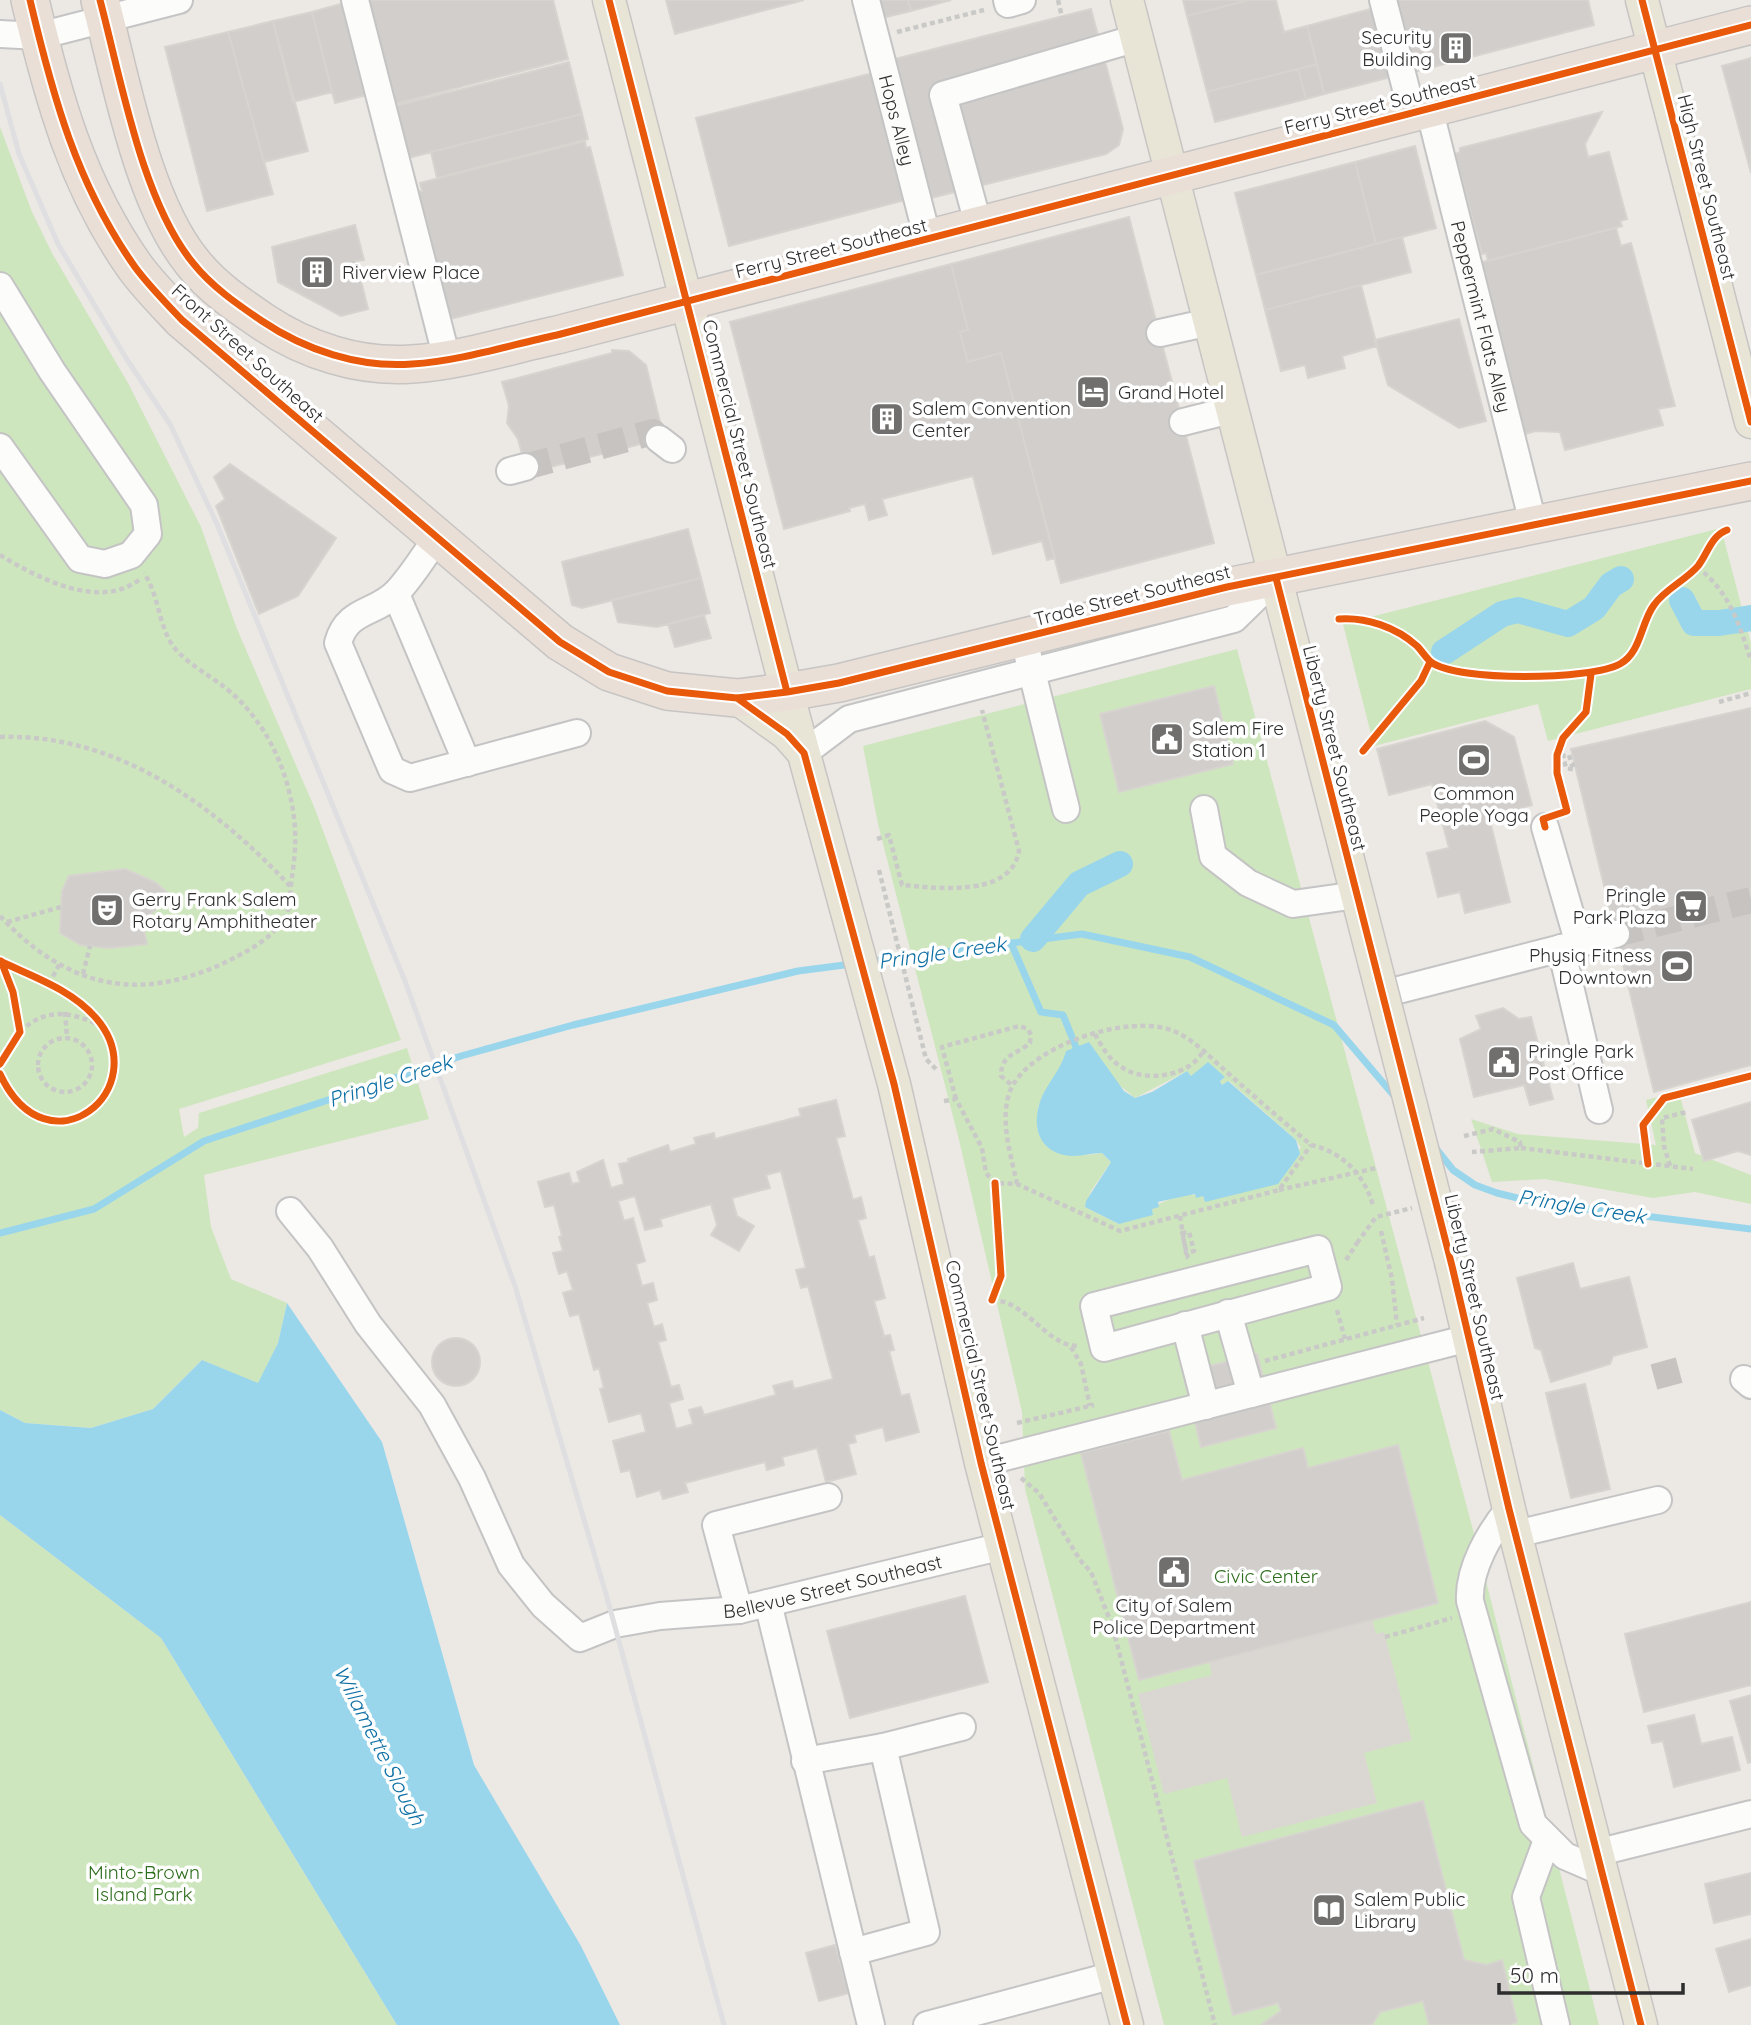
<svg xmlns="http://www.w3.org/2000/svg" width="1751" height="2025" viewBox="0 0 1751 2025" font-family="Quicksand,sans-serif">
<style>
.green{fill:#cee6be;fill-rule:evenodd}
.plaza{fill:#dad6d2}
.water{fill:#99d6ec}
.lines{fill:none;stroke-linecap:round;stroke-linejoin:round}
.stream{stroke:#99d6ec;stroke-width:7}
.canal{stroke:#99d6ec;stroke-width:26}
.building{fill:#d1cecb;stroke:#d7d4d0;stroke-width:2;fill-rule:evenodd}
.minor-tunnel{stroke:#c6c3c0;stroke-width:26;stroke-dasharray:26 13;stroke-linecap:butt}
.minor-casing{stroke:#c5c4c5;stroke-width:30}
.major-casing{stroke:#c6c5c4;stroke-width:35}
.highway-casing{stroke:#c6c5c4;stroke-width:40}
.path{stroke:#c9c9c8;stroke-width:4.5;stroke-dasharray:5 3.5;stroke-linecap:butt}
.minor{stroke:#fcfcfb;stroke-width:26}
.major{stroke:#e8e4d6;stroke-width:32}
.highway{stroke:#eadfd6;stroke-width:37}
.rail{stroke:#dfdfe1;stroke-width:5}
.major-bridge-casing{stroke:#c6c5c4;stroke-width:35;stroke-linecap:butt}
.path-bridge{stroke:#c9c9c8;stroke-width:4.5;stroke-dasharray:5 3.5;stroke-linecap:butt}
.major-bridge{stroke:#e8e4d6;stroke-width:32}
.cycleway-casing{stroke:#fff;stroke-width:11}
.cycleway{stroke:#e8590c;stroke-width:7}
.labels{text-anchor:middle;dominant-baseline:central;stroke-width:7;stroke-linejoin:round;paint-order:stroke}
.poi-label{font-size:19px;fill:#2e2e2e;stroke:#fff;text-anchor:start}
.street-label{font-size:19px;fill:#2e2e2e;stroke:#fff}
.park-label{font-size:19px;fill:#2c6e1b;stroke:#fff}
.water-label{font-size:21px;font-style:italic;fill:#0d6fa3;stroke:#fff}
</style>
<rect width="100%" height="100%" fill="#ece8e4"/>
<!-- green -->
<path class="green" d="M0,127L32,212L52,253L128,383L201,527L237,629L315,809L401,1040L179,1109L184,1137L198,1128L199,1113L407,1048L429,1119L204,1175L211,1227L231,1279L287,1303L278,1343L258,1384L202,1360L153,1409L91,1428L25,1423L0,1410Z
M1721,528L1751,643V689L1548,741L1538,704L1374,746L1343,624Z
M1237,649L1472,1526L1599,2025H1164L1025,1489L1022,1412L959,1140L878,824L863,746ZM1214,687L1233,764L1120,792ZM1064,1061L1118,1084L1135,1098L1187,1071L1191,1076L1225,1077L1220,1081L1222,1085L1229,1081L1296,1140L1301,1148L1205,1202L1203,1196C1176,1189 1144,1213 1119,1224L1085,1207L1091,1191L1111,1162L1102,1153L1087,1155L1037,1129L1038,1107Z
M1679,1092L1695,1153L1751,1175V1204L1695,1192L1653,1198L1545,1179L1492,1182L1471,1119L1518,1134L1656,1145L1646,1100Z
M0,1515L161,1638L397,2025H0Z"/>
<!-- plaza -->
<path class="plaza" d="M1372,1620L1376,1634L1384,1632L1412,1740L1364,1753L1377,1803L1242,1837L1227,1778L1164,1794L1138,1694L1212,1675L1209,1662Z"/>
<!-- water -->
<path class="water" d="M1089,1042L1124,1091L1135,1098L1152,1092L1187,1071L1191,1076L1208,1062L1225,1077L1220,1081L1222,1085L1228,1081L1296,1140L1300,1154L1278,1184L1205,1202L1203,1196L1196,1198L1195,1194L1162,1201L1158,1202L1159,1207L1152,1209L1153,1215L1119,1224L1085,1207L1086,1201L1111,1162L1102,1153C1089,1153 1077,1158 1064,1155C1031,1148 1032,1112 1046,1089C1054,1075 1062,1066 1066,1051Z
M287,1303L382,1442L474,1765L581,1946L620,2025H397L161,1638L0,1515V1410L25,1423L91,1428L153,1409L202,1360L258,1383L278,1343Z"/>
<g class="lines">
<!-- stream -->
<path class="stream" d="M1011,943L1041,1012L1063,1015L1076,1047
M867,962L1082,934L1190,957L1334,1025L1396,1098
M1434,1146L1453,1170L1475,1185L1497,1193L1538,1203L1751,1229
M0,1233L94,1209L204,1141L461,1056L573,1025L798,971L852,964"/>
<!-- canal -->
<path class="canal" d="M1682,600L1694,623H1719L1751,618
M1444,652L1502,614L1518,610L1568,624L1594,608L1611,585L1621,579
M1033,939L1079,884L1120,864"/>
</g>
<!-- building -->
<path class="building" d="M367,0H553L568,59L395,104Z
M666,0H804L675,34Z
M878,0H908L911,11L882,18Z
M908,0H951L911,11Z
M1183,0H1249L1187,16Z
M1249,0H1276L1284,32L1307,26L1317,64L1207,92L1187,16Z
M1395,0H1588L1594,25L1414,72Z
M344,3L367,95L335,103L312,12Z
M1378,7L1395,76L1324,94L1307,26Z
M1091,9L1123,129L1119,145L1106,154L931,198L895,59Z
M312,12L332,92L293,102L273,21Z
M273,21L308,151L264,162L228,32Z
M228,32L273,194L207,211L165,47Z
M1751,58V173L1722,66Z
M569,62L582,114L404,159L391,107Z
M1317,64L1324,94L1306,99L1298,69Z
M1298,69L1306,99L1215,122L1207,92Z
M877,72L909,199L729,246L696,118Z
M1602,112L1585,144L1588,157L1609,152L1627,219L1620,221L1622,226L1488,261L1486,253L1482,254L1455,154L1460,152V148Z
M582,114L588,139L437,178L431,152Z
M585,141L586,148L590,147L623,275L450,319L418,192L422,191L420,183Z
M1415,146L1436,228L1376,244L1355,162Z
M1355,162L1376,244L1256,275L1235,193Z
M1129,217L1214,543L1061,583L1001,353L968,362L960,332L968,330L951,264Z
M355,225L364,260L356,261L368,309L341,316L278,282L272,247Z
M1616,228L1621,246L1631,243L1675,406L1658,409L1663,425L1565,450L1560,432L1535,431L1520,436L1475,264Z
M1402,237L1411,272L1265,310L1256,275Z
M951,264L968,330L960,332L968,362L1001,353L1055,558L1047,560L1042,541L993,554L973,476L882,499L887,515L869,520L865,504L849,508L850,511L784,529L730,322Z
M1361,285L1377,346L1342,356L1345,368L1308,378L1305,365L1281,371L1265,310Z
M1459,319L1486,421L1459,428L1388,385L1375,340Z
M612,350L629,351L646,365L664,438L527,473L518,439L507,423L509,406L502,382L612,353Z
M230,464L336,538L298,596L259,614L216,506L225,499L214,477Z
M688,529L701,578L582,608L572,605L562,562Z
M701,578L710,613L657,627L618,622L612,600Z
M704,615L711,638L675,647L668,624Z
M1214,686L1233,764L1119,792L1100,714Z
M1751,708V1065L1654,1092L1571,749Z
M1485,721L1514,737L1532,805L1489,817L1510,902L1465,913L1460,892L1438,897L1427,853L1449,848L1432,784L1389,795L1377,749Z
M125,869L155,882L177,901L160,906L142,921L147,944L109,948L81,945L60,933L62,891L69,876Z
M1503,1008L1519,1019L1531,1017L1553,1099L1530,1105L1524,1085L1474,1097L1460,1039L1481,1029L1476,1016Z
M836,1100L845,1136L836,1138L853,1200L861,1197L866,1218L858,1220L869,1258L874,1256L885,1298L874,1301L884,1336L890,1335L894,1350L889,1351L901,1396L909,1394L919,1432L886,1441L883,1427L854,1435L856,1442L848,1444L856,1474L826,1482L817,1448L782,1457L784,1465L767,1470L765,1462L685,1483L688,1492L663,1499L660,1490L637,1497L630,1470L621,1472L613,1441L646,1432L641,1413L609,1422L600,1389L604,1388L599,1368L594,1370L579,1314L570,1316L563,1293L573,1290L567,1271L559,1274L553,1253L563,1251L559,1237L562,1236L554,1205L545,1207L538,1182L569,1173L572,1184L580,1182L577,1172L603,1160L611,1188L624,1184L619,1164L629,1162L628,1159L668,1145L670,1152L696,1144L694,1138L714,1133L715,1139L801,1116L799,1109ZM781,1171L806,1268L796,1270L801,1288L808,1286L833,1379L794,1389L792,1381L773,1386L776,1395L704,1415L701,1407L689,1410L693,1424L676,1429L669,1403L683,1399L679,1385L671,1387L658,1342L666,1340L662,1324L654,1327L647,1303L657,1300L653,1283L642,1286L636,1264L645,1261L633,1218L624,1221L618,1201L635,1196L645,1230L662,1226L660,1219L711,1204L717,1225L711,1235L739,1251L754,1226L737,1216L732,1198L770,1188L766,1175Z
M1751,1102V1155L1738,1151L1704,1161L1692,1120Z
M1573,1263L1580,1289L1629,1277L1647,1347L1613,1356L1610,1364L1551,1382L1541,1350L1535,1348L1517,1278Z
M432 1362a24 24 0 1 1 48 0a24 24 0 1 1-48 0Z
M1257,1354L1276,1428L1201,1447L1183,1373Z
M1585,1384L1610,1489L1571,1498L1546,1393Z
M1169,1431L1182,1480L1303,1448L1308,1468L1398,1445L1438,1603L1139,1680L1081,1453Z
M965,1596L988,1682L850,1718L827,1631Z
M1751,1602V1685L1644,1712L1625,1634Z
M1751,1695V1762L1748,1763L1730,1701Z
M1694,1715L1701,1744L1732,1737L1740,1770L1674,1787L1663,1741L1652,1743L1648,1726Z
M1423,1801L1464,1960L1487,1965L1502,1960L1517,2022L1509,2025H1429L1423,2001L1380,2012L1372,2025H1261L1281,2011L1278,2003L1233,2015L1194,1861Z
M1751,1873V1914L1714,1923L1705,1884Z
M1751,1939V1985L1729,1992L1716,1949Z
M835,1945L849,1993L819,2001L806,1953Z"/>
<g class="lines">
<!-- minor-tunnel -->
<path class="minor-tunnel" d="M525,467L653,432L659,439
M1616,934L1751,900
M1654,1377L1687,1368"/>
<!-- minor casing -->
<g class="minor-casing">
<g id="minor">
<path d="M355,0L447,359"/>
<path id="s1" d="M866,0L928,240"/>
<path d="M1007,0L1008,4L1022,0"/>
<path d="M1383,0L1412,112"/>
<path d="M0,34L39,36L179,0"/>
<path id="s2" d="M1429,108L1534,527"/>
<path d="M979,227L943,95L1137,38"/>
<path d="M0,286L52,371L144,505L148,534L131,555L105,564L80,559L0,447"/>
<path d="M1160,333L1210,322"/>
<path d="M1183,422L1231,410"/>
<path d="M659,439L672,449"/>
<path d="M510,471L525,467"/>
<path d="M436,539C424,556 412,576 397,592C377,614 347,608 338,643L392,770L410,778L577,733"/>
<path d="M396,594L467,763"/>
<path d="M1028,656L1066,809"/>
<path d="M804,753L849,719L1234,619L1276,578"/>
<path d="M1204,809L1213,856L1248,883L1293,904L1357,895"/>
<path d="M1545,827L1579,944"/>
<path d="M1561,948L1599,1110"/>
<path d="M1383,994L1616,934"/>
<path id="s3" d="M290,1211L320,1248L368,1324L432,1405L472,1478L511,1565L543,1605L580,1638L615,1624L660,1616L739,1610L1003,1546"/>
<path d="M1318,1249L1328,1287L1104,1348L1094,1306Z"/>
<path d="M1228,1313L1251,1394"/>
<path d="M1185,1325L1206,1406"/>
<path d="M1744,1379L1751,1385"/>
<path d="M981,1463L1469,1338"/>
<path d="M1509,1509C1490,1532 1468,1569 1470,1601L1533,1824L1565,1856L1600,1871"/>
<path d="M1516,1534L1658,1500"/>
<path d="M768,1603L871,2025"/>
<path d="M739,1610L716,1525L828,1497"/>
<path d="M883,1747L962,1727"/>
<path d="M805,1761L883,1747L926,1932L853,1952"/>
<path d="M1547,1840L1526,1897L1556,2025"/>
<path d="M1596,1853L1751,1814"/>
<path d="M927,2025L1114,1975"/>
</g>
</g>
<!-- major casing -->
<g class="major-casing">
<path id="major" d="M609,0L787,692L894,1084L981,1463L1127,2025
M1127,0L1374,961
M1642,0L1751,422
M737,698L787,734L803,752
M1452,1266L1509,1509L1641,2025"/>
</g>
<!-- highway casing -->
<g class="highway-casing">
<path id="highway" d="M30,0C53,97 77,185 135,267C149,286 166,303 182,320L560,642L609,672L667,691L737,698L787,692L839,683L1227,587L1751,481
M100,0C121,79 142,201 193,263C212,287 237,304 262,321C305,350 359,368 412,364C460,361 510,345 557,335L1751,25"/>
</g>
<!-- path -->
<path class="path" d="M1058,0L1062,17
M897,32L984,10
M0,555C38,578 98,610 139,580
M1697,567C1729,591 1739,623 1751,661
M1719,702L1751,693
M0,737C117,733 214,805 291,887
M1575,764L1572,765L1569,755L1563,756L1566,768L1576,770
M877,839L889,835L902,885C937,888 1011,898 1019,851L982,710
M879,870L926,1059L936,1069
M0,916C65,986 136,1004 224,963C246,952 269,941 283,920C291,909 290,898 291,885C296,848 298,828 289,791C279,750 256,711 223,686C207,674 185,662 173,646C158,624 159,595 144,573
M7,922L61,907
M83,974L90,946
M49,984L60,963
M65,1012L67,1038
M20,1032C46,1006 73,1012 103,1027
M1095,1034C1102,1047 1110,1061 1123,1068C1146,1083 1191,1076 1203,1051
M38 1065a27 27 0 1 1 54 0a27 27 0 1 1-54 0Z
M956,1099L942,1047L1019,1026L1028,1029L1031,1035L1030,1043C1016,1055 1001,1054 1001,1076L1013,1086
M944,1101L956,1099L982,1148L986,1173L995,1183L1017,1184L1120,1231L1279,1190L1311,1145
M1464,1136L1493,1129L1520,1142L1521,1148L1472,1152
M1521,1148L1693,1169
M1670,1166L1664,1146L1662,1118L1687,1112
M1017,1184C1011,1155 1000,1122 1009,1094C1024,1046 1133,1011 1176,1032C1197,1042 1213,1060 1230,1075C1257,1099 1284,1122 1311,1145C1343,1152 1364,1175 1373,1205
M1279,1190L1376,1168
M1180,1216L1186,1253L1194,1251L1189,1232L1182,1233L1188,1258L1189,1259
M1381,1231L1392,1279L1397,1325
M1346,1260L1357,1243
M992,1300C1027,1300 1047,1348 1080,1346
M1337,1310L1345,1339
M1071,1347L1081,1364L1090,1406
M1265,1361L1424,1318
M1017,1423L1094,1405
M1021,1478L1039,1493L1080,1560L1091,1572L1113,1628L1215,2025
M1385,1637L1452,1618"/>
<!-- minor -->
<use href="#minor" class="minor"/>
<!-- major -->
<use href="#major" class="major"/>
<!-- highway -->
<use href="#highway" class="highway"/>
<!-- rail -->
<path class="rail" d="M0,84L19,154L58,244L126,358L170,424L217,524L405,981L515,1286L606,1594L724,2025"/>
<!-- major-bridge casing -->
<g class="major-bridge-casing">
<path id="major-bridge" d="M1374,961L1452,1266"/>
</g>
<!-- path-bridge -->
<path class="path-bridge" d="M1357,1243L1376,1217L1412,1208"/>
<!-- major-bridge -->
<use href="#major-bridge" class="major-bridge"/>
<!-- cycleway casing -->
<g class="cycleway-casing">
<path id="cycleway" d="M30,0C53,97 77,185 135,267C149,286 166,303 182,320L560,642L609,672L667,691L737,698L787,692L839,683L1227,587L1751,481
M100,0C121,79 142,201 193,263C212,287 237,304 262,321C305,350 359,368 412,364C460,361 510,345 557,335L1751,25
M609,0L787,692
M1642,0L1751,422
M1276,578L1452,1266L1509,1509L1641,2025
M1339,619C1366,617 1396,627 1417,646C1422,651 1426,658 1431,662C1457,682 1591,680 1620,664C1641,653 1641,622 1654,605C1665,589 1685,581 1698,566C1708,553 1711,536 1727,530
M737,698L787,734L804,753L894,1084L981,1463L1127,2025
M1363,751L1421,681L1430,662
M1545,827L1543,819L1567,811L1557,773V755L1563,738L1586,712L1591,674
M0,961C33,977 71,989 96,1018C157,1089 48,1177 0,1074
M0,1064L20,1032L13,992L1,961
M1648,1164L1643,1125L1664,1098L1751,1076
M992,1300L1001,1276L995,1183"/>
</g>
<!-- cycleway -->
<use href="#cycleway" class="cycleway"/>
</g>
<!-- icons -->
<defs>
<g id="building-square" transform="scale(1.75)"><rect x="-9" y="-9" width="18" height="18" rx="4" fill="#706f6e" stroke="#fff"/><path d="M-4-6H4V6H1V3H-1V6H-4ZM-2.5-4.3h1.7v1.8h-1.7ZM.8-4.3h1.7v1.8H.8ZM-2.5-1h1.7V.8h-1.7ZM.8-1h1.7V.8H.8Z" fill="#fff"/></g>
<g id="hotel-square" transform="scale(1.75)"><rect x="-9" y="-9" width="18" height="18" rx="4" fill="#706f6e" stroke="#fff"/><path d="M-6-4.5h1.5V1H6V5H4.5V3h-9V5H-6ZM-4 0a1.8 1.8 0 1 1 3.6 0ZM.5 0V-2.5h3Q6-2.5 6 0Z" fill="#fff"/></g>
<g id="civic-square" transform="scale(1.75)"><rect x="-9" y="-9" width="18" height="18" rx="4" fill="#706f6e" stroke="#fff"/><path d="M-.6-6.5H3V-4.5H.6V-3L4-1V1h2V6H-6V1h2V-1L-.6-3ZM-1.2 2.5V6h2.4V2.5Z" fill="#fff"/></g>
<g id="stadium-square" transform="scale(1.75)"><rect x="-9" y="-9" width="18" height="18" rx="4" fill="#706f6e" stroke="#fff"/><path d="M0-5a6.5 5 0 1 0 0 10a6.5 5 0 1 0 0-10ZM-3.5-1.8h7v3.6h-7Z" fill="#fff"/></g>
<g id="supermarket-square" transform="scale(1.75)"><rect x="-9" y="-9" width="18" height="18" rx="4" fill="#706f6e" stroke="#fff"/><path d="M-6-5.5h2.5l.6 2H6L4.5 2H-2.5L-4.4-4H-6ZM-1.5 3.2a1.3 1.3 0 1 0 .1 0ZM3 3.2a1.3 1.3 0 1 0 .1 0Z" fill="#fff"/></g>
<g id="theatre-square" transform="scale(1.75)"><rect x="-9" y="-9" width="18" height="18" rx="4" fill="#706f6e" stroke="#fff"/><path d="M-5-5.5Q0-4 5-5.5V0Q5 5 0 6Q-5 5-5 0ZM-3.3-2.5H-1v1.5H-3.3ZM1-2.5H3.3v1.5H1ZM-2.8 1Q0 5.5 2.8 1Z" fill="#fff"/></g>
<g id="library-square" transform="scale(1.75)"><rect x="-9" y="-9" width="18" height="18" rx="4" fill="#706f6e" stroke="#fff"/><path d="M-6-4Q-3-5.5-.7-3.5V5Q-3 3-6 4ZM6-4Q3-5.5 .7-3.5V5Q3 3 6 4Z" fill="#fff"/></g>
</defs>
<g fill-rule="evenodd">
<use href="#building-square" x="1456" y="48"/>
<use href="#building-square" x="317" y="272"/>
<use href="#hotel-square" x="1093" y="392"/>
<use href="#building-square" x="887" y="419"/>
<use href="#civic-square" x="1167" y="739"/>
<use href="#stadium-square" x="1474" y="760"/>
<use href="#supermarket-square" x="1691" y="906"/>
<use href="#theatre-square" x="107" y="910"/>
<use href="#stadium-square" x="1677" y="966"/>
<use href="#civic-square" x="1504" y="1062"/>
<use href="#civic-square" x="1174" y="1572"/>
<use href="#library-square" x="1329" y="1910"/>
</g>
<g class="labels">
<!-- poi labels -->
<g class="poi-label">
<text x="1432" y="37" text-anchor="end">Security<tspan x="1432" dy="22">Building</tspan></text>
<text x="342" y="272">Riverview Place</text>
<text x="1118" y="392">Grand Hotel</text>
<text x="912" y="408">Salem Convention<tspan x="912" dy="22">Center</tspan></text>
<text x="1192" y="728">Salem Fire<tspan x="1192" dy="22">Station 1</tspan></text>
<text x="1474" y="793" text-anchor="middle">Common<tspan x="1474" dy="22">People Yoga</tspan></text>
<text x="1666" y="895" text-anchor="end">Pringle<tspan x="1666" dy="22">Park Plaza</tspan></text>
<text x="132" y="899">Gerry Frank Salem<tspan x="132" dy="22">Rotary Amphitheater</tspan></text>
<text x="1652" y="955" text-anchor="end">Physiq Fitness<tspan x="1652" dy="22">Downtown</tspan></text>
<text x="1528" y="1051">Pringle Park<tspan x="1528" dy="22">Post Office</tspan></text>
<text x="1174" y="1605" text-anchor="middle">City of Salem<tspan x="1174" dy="22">Police Department</tspan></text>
<text x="1354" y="1899">Salem Public<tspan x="1354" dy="22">Library</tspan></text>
</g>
<!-- street labels -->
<g class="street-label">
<text transform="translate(1380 104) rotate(-14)">Ferry Street Southeast</text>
<text stroke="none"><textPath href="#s1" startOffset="124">Hops Alley</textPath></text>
<text transform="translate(1707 187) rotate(76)">High Street Southeast</text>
<text transform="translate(831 248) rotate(-14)">Ferry Street Southeast</text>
<text stroke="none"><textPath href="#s2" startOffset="215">Peppermint Flats Alley</textPath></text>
<text transform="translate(248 353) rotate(42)">Front Street Southeast</text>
<text transform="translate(740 444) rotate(76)">Commercial Street Southeast</text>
<text transform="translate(1132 595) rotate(-14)">Trade Street Southeast</text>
<text transform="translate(1335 748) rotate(76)">Liberty Street Southeast</text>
<text transform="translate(1475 1297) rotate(77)">Liberty Street Southeast</text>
<text transform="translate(981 1385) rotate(77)">Commercial Street Southeast</text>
<text stroke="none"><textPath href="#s3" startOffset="779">Bellevue Street Southeast</textPath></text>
</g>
<!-- park labels -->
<g class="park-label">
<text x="1266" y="1576">Civic Center</text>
<text x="144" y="1872">Minto-Brown<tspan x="144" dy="22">Island Park</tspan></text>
</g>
<!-- water labels -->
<g class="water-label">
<text transform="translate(942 952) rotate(-8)">Pringle Creek</text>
<text transform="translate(390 1080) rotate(-18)">Pringle Creek</text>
<text transform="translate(1582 1206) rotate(9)">Pringle Creek</text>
<text transform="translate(380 1745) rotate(63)">Willamette Slough</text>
</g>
</g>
<!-- scale -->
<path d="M1499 1983v10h184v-10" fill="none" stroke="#2e2e2e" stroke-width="3.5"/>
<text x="1510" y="1983" font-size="21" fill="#2e2e2e" stroke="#ffffff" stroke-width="5" paint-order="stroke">50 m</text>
</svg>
